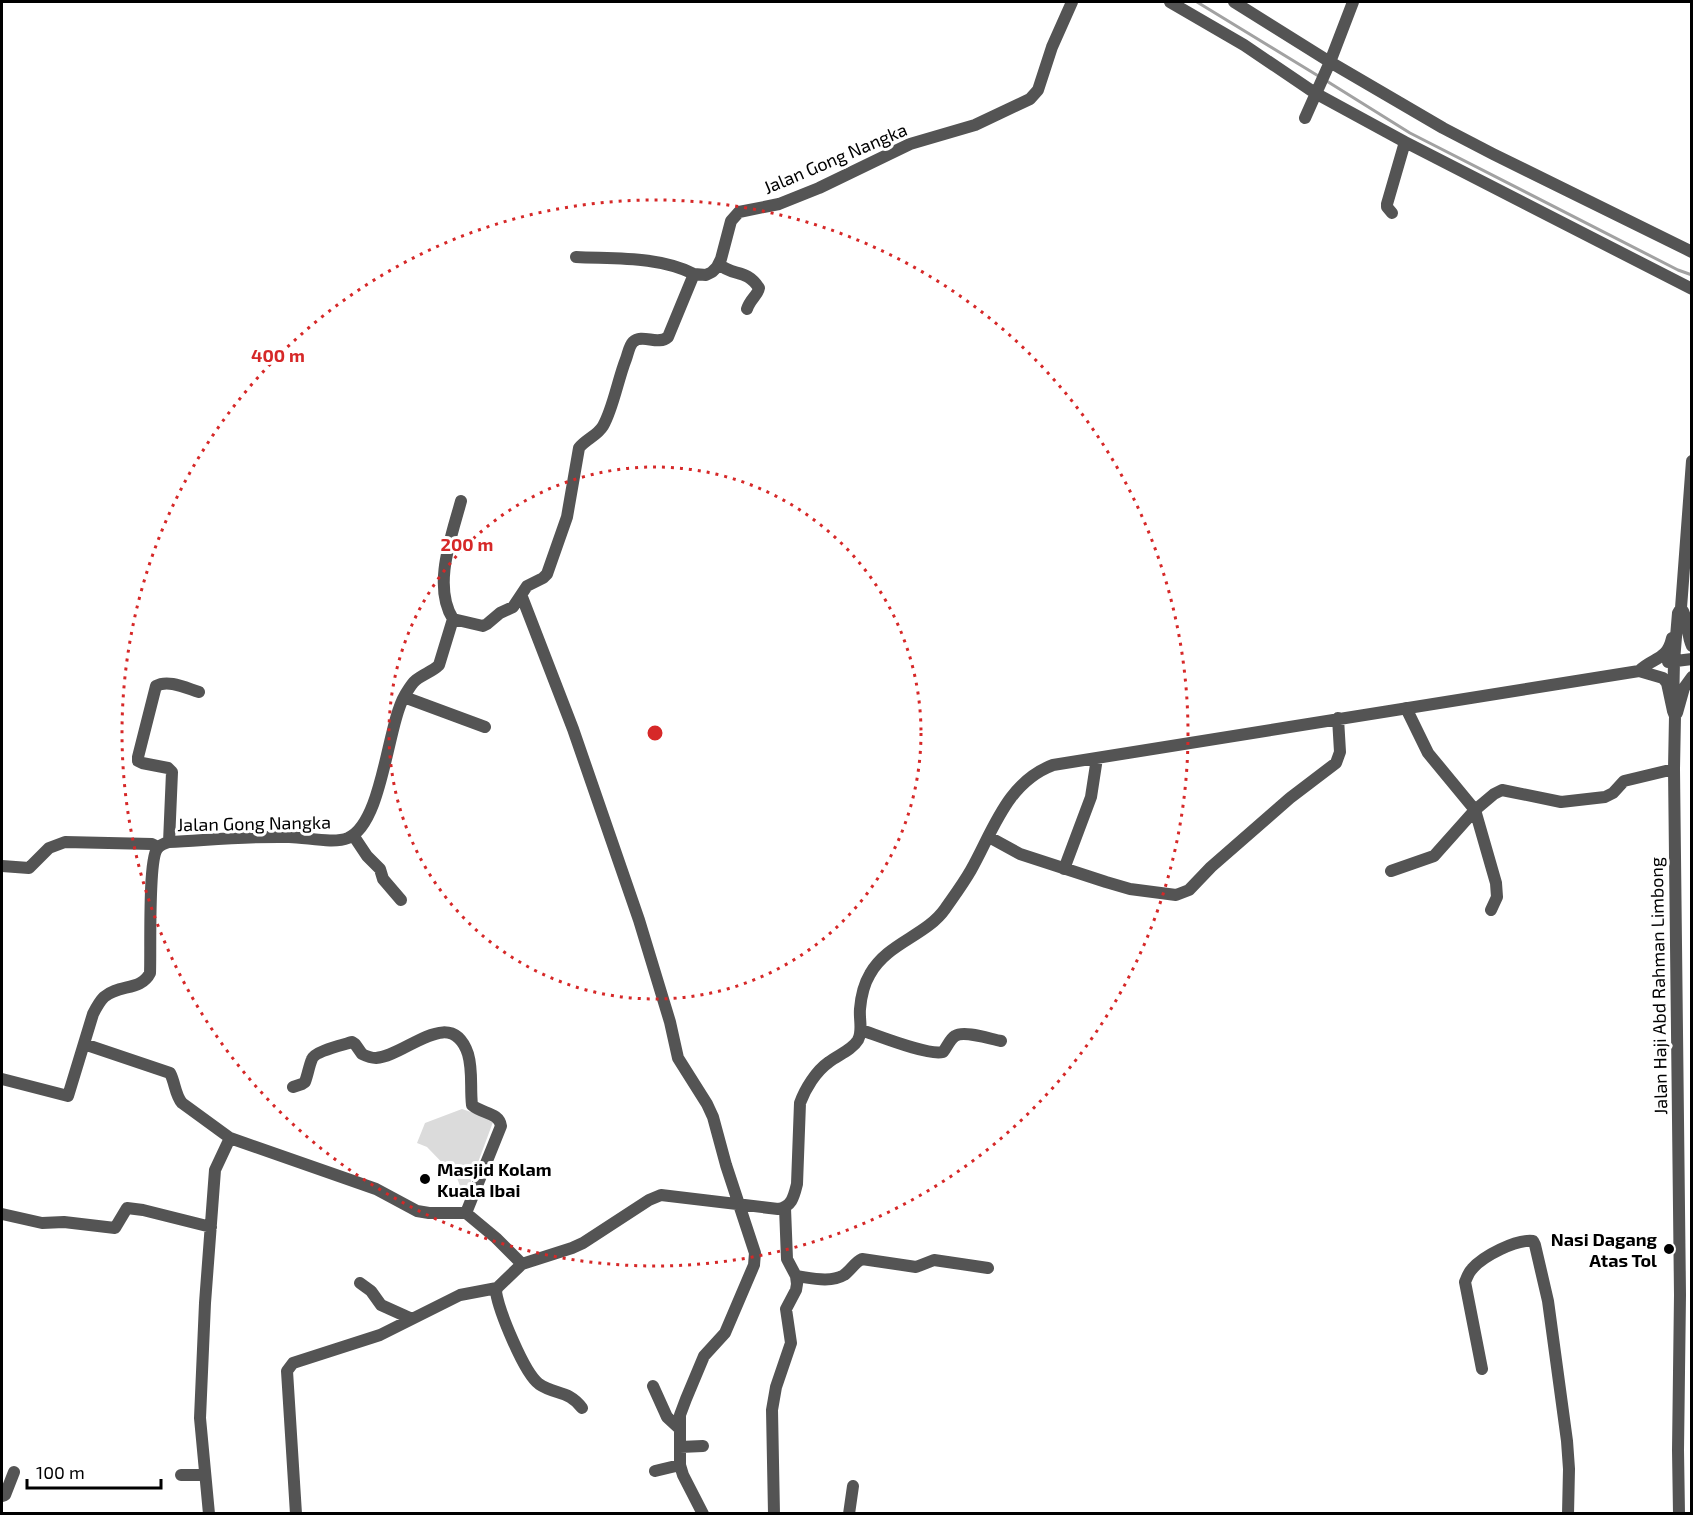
<svg xmlns="http://www.w3.org/2000/svg" width="1693" height="1515" viewBox="0 0 1693 1515" font-family="'Exo 2',sans-serif">
<style>
.green{fill:#dbdbdb}
.lines{fill:none;stroke-linecap:round;stroke-linejoin:round}
.stream{stroke:#a2a2a2;stroke-width:3}
.minor{stroke:#545454;stroke-width:12}
.ring{fill:none;stroke:#d62828;stroke-width:3;stroke-dasharray:3 6}
.poi-dot{fill:#000;stroke:#fff;stroke-width:2}
.labels{text-anchor:middle;dominant-baseline:central;stroke-width:6;stroke-linejoin:round;paint-order:stroke}
.street-label{font-size:18px;fill:#000;stroke:#fff}
.poi-label{font-size:18px;font-weight:bold;fill:#000;stroke:#fff;text-anchor:start}
.centre{fill:#d62828;stroke:#fff;stroke-width:3}
.ring-label{font-size:18px;text-anchor:middle;font-weight:bold;fill:#d62828;stroke:#fff;stroke-width:6;stroke-linejoin:round;paint-order:stroke}
</style>
<rect width="100%" height="100%" fill="#fff"/>
<!-- green -->
<path class="green" d="M462,1109L489,1118L493,1122L467,1192L462,1191L457,1178L427,1147L417,1143L425,1123Z"/>
<g class="lines">
<!-- stream -->
<path class="stream" d="M1197,2L1320,77
M1325,80L1410,133L1678,270L1692,275"/>
<!-- minor -->
<path class="minor" d="M1170,2L1244,45L1315,93L1405,142L1692,289
M1234,2L1330,62L1443,128L1493,154L1692,252
M1305,118L1330,62L1353,2
M1392,213L1387,207V204L1405,142
M576,257C615,259 658,256 694,274
M719,264C733,277 746,268 759,288C758,295 750,299 747,309
M461,501C452,535 432,586 453,619L483,626L487,624L500,613L513,607L527,586L543,578L547,574L567,517L579,448C586,439 597,436 603,426C613,409 618,379 626,359C628,354 629,346 633,342C642,333 658,346 668,337L694,274L706,275L712,272L717,267L721,259L731,221L739,212L779,204L819,188L910,144L975,125L1030,99L1038,90L1052,47L1072,2
M522,597L573,729L639,920L670,1022L678,1058L707,1104L713,1117L726,1165L755,1253L754,1265L725,1333L704,1356L686,1399L680,1415V1465L683,1475L703,1514
M1681,608C1689,618 1686,634 1692,646
M1668,662L1692,659
M1639,671C1653,657 1667,661 1672,638
M404,697L485,727
M1406,708L1428,753L1475,810L1496,883L1497,897L1491,910
M1677,713L1684,688L1692,677
M353,835L367,856L380,869L383,879L401,900
M989,837L1020,854L1106,882L1130,889L1176,895L1189,890L1211,867L1290,798L1336,763L1340,752L1338,718
M169,842L172,772L168,768L142,763L138,761V757L156,686C168,679 186,688 199,692
M2,866L29,868L49,848L65,842L152,844L158,847
M1064,869L1091,797L1097,758
M1391,871L1434,856L1475,810L1494,794L1502,790L1561,802L1605,797L1613,793L1624,781L1674,769
M861,1030C879,1036 928,1056 943,1052C947,1047 950,1039 955,1036C964,1030 990,1039 1001,1041
M84,1044L170,1073C175,1082 175,1095 182,1103L230,1138L215,1170L205,1303L200,1418L209,1514
M2,1079L68,1096L93,1014C96,1008 99,1002 104,997C119,984 141,991 150,973C151,952 148,862 157,849C160,845 165,843 169,842C209,840 249,836 289,837C306,837 333,844 348,838C383,823 387,725 405,695C408,690 412,683 416,680C423,674 432,672 439,665L453,619
M293,1087L302,1084L305,1082C308,1074 309,1066 312,1059C315,1051 343,1045 352,1042L355,1044L362,1054C366,1056 372,1058 376,1058C406,1056 451,1004 468,1054C473,1071 470,1088 472,1105C482,1114 499,1112 501,1126L466,1213
M230,1138L376,1189L417,1211L429,1213H466L496,1238L522,1264L572,1248L583,1243L649,1200L661,1195L778,1209C792,1207 794,1196 797,1184L800,1103C805,1089 816,1071 829,1062C838,1055 852,1050 858,1040C863,1031 859,1019 860,1009C861,997 864,984 870,974C887,943 926,936 945,909C954,896 963,884 971,870C993,831 1007,782 1053,765L1639,671L1663,678L1667,683L1673,711
M2,1214L42,1223L64,1222L115,1228L127,1208L143,1210L211,1227
M522,1264L497,1288L496,1292C499,1311 524,1373 539,1384C555,1395 569,1390 582,1408
M796,1276C811,1278 831,1283 844,1275C851,1270 855,1262 862,1259L916,1267L934,1260L988,1268
M360,1283L371,1291L381,1305L412,1319
M1482,1369L1465,1282C1467,1278 1468,1273 1472,1269C1483,1256 1516,1239 1533,1241L1535,1245L1548,1301L1567,1441L1569,1469L1568,1514
M653,1386L667,1417L680,1429
M680,1447L703,1446
M655,1471L680,1465
M181,1475H205
M2,1496L5,1495L14,1472
M296,1514L287,1371L293,1363L380,1335L460,1295L497,1288
M774,1514L772,1410L776,1387L791,1343L786,1309L796,1290L797,1284L796,1276L787,1259L785,1208
M849,1514L853,1486
M1679,1514L1678,1450L1680,1295L1674,769L1675,716L1673,711L1674,661L1678,613L1681,608L1692,461"/>
</g>
<!-- distance rings -->
<g class="ring">
<circle cx="655" cy="733" r="266"/>
<circle cx="655" cy="733" r="533"/>
</g>
<!-- markers -->
<g class="poi-dot">
<circle cx="425" cy="1179" r="6"/>
<circle cx="1669" cy="1249" r="6"/>
</g>
<g class="labels">
<!-- street labels -->
<g class="street-label">
<text transform="translate(835 158) rotate(-23)">Jalan Gong Nangka</text>
<text transform="translate(254 823) rotate(-1)">Jalan Gong Nangka</text>
<text transform="translate(1658 986) rotate(-91)">Jalan Haji Abd Rahman Limbong</text>
</g>
<!-- poi labels -->
<g class="poi-label">
<text x="437" y="1169">Masjid Kolam<tspan x="437" dy="21">Kuala Ibai</tspan></text>
<text x="1657" y="1239" text-anchor="end">Nasi Dagang<tspan x="1657" dy="21">Atas Tol</tspan></text>
</g>
</g>
<circle cx="655" cy="733" r="9" class="centre"/>
<g class="ring-label">
<text x="278" y="362">400 m</text>
<text x="467" y="551">200 m</text>
</g>
<!-- border -->
<rect width="1693" height="1515" fill="none" stroke="#000000" stroke-width="6"/>
<!-- scale -->
<path d="M27 1479v9h134v-9" fill="none" stroke="#000000" stroke-width="3"/>
<text x="36" y="1479" font-size="18" fill="#000000" stroke="#ffffff" stroke-width="4.5" paint-order="stroke">100 m</text>
</svg>
